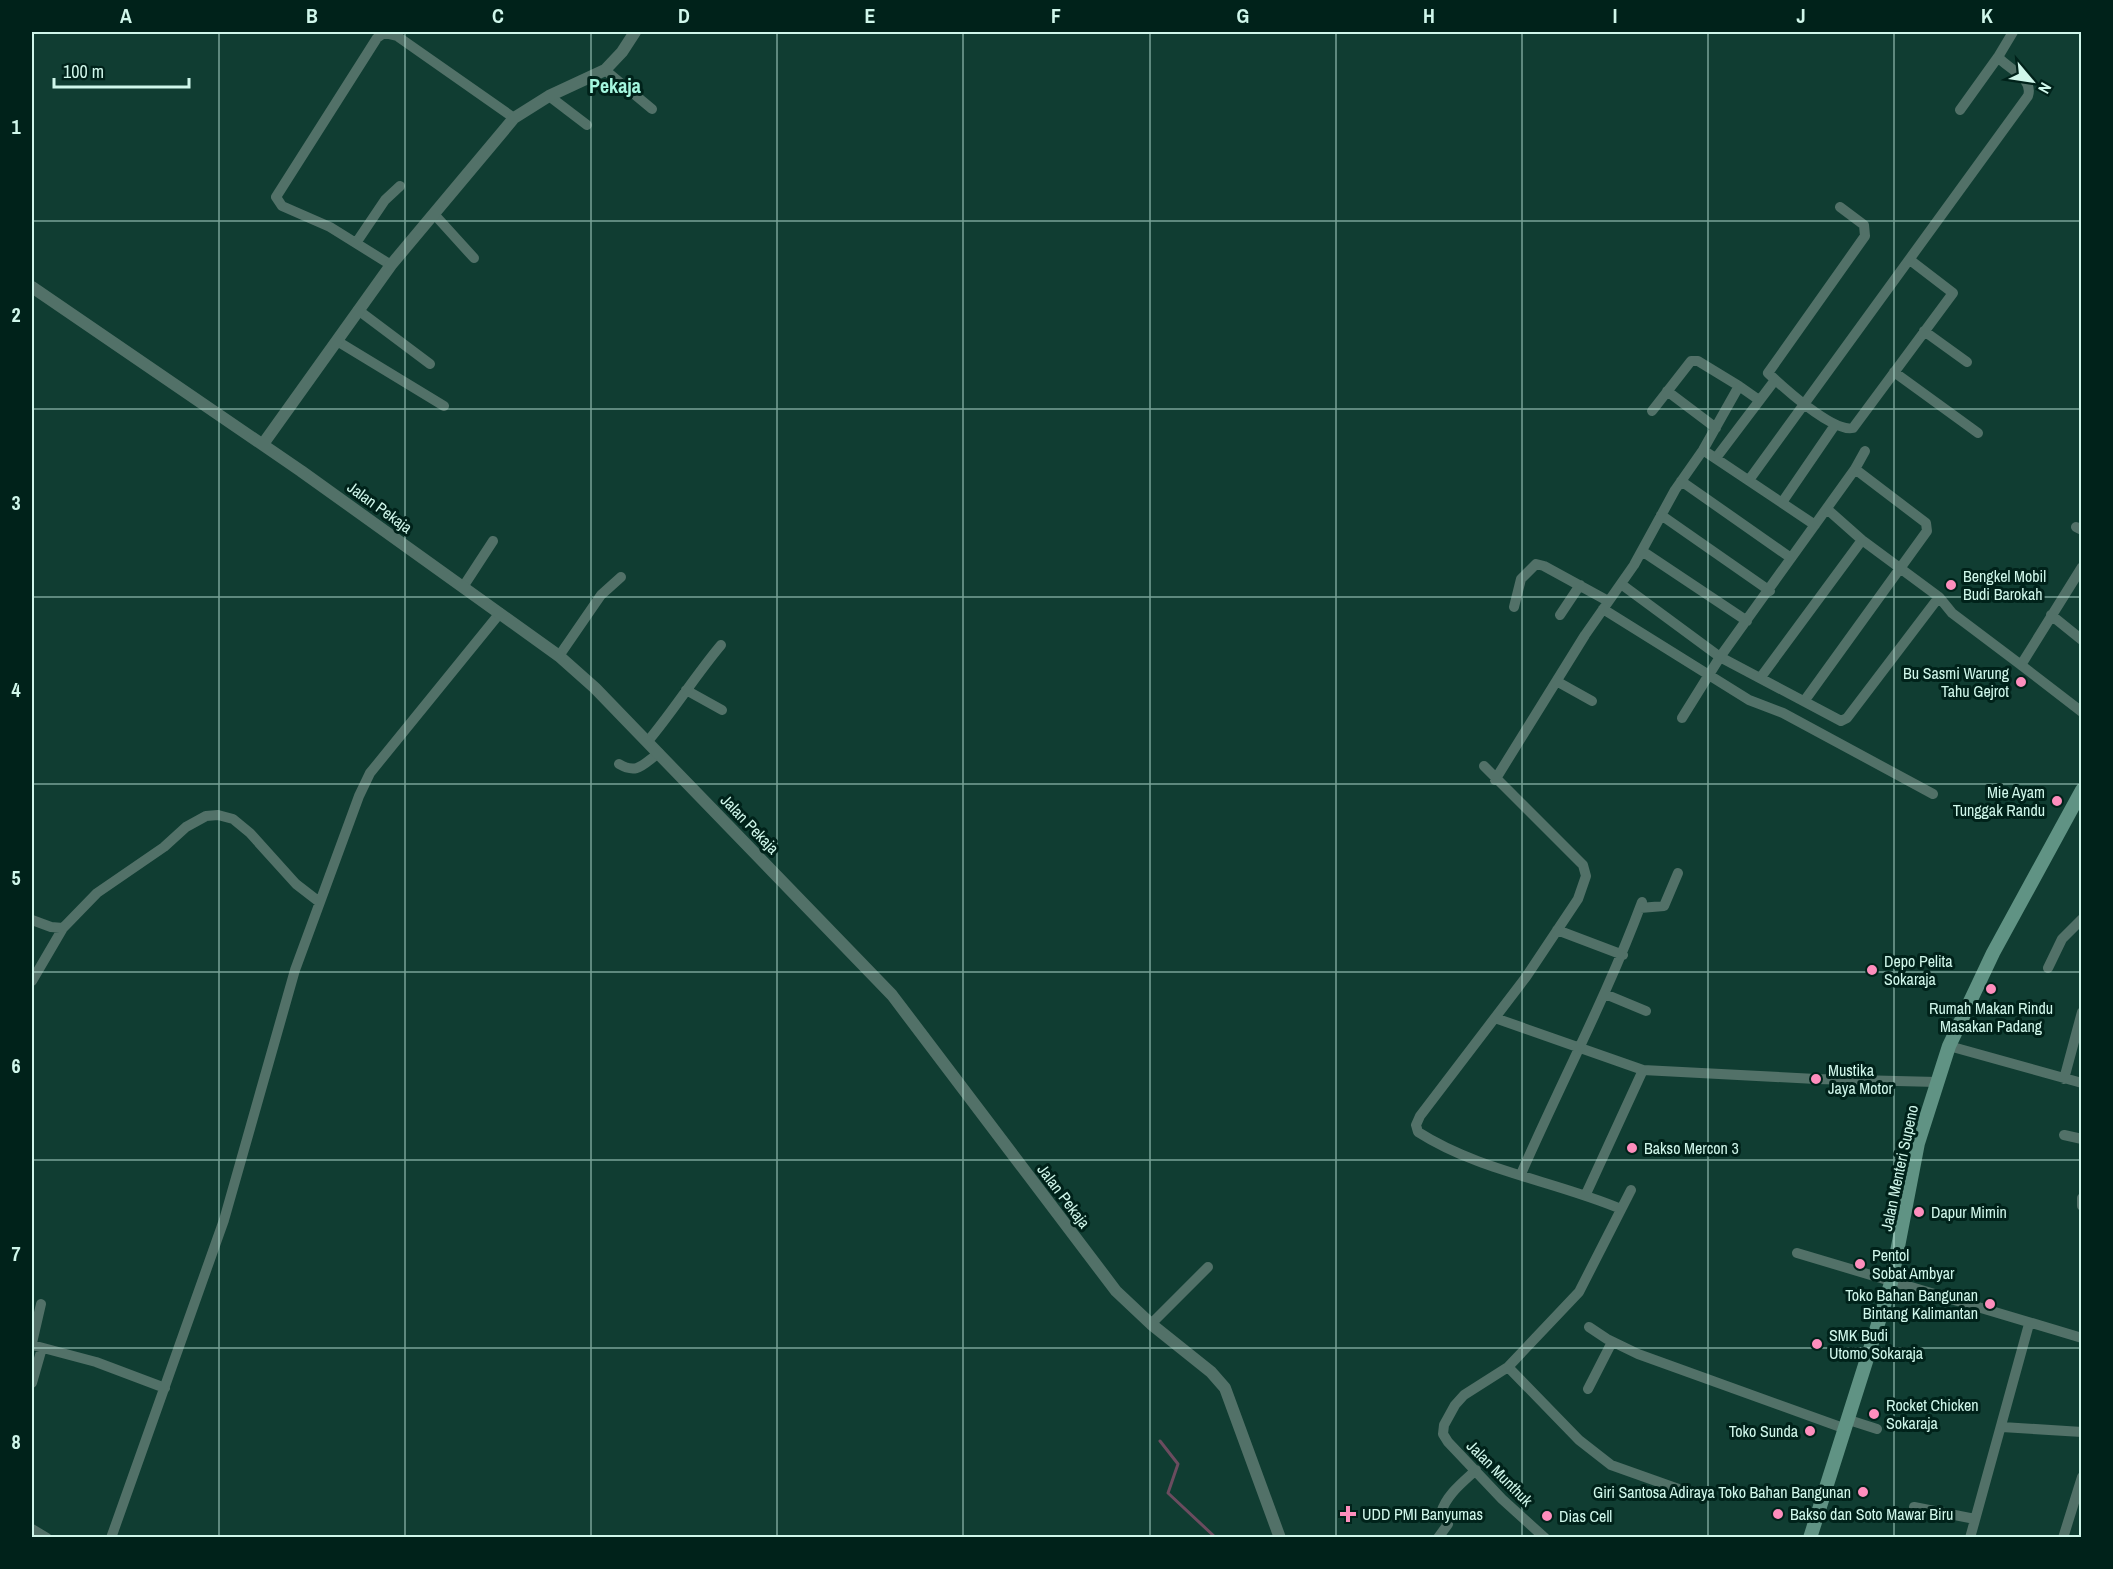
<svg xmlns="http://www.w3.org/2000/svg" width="2113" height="1569" viewBox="0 0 2113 1569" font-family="'Archivo Narrow',sans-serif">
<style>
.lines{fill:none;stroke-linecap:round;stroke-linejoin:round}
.stream{stroke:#6b4c5f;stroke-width:3}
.minor{stroke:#527168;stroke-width:10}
.tertiary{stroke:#527168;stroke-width:12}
.secondary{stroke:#609384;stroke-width:14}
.grid{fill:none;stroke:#d0f7eb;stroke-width:1.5;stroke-opacity:0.55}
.poi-dot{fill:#fe8ebd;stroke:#00221a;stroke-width:2}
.labels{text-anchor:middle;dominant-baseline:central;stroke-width:6;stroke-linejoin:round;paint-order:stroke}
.street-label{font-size:16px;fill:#d0f7eb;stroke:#00221a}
.poi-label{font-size:16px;fill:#d0f7eb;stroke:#00221a;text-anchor:start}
.quarter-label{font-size:20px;font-weight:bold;fill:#a4f7df;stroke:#00221a}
.neatline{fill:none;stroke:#d0f7eb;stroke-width:2}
.grid-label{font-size:20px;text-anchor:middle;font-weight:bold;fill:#d0f7eb}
</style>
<rect width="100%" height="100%" fill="#103d32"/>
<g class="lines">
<!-- stream -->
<path class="stream" d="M1160,1441L1178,1464L1168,1493L1216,1538"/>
<!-- minor -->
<path class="minor" d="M605,70L652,109
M549,96L587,125
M1960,110L1998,57
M1840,207L1864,225L1865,236L1768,373C1783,387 1833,433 1853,428L1953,293L1910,260
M434,214L474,258
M356,243L385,200L400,186
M391,265L330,227L282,206L276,197L377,38L384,33L397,36L514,118
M358,310L430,364
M1924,331L1967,362
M337,341L444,406
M1894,372L1978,433
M1739,386L1759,400
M1667,391L1716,428
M1703,450L1815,525
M1865,451L1855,469L1720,657L1841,721L1847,718L1939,597
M1716,458L1775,380
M1749,480L2028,96C2034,78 2008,69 1998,57L2013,32
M1681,481L1791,558
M1783,501L1835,425
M1827,509L1862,540L1939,597L1952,613L2021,665L2082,567
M1661,515L1770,591
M2076,527L2082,530
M1642,551L1747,621
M1621,584L1720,657L1682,718
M463,587L493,541
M1514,607L1521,579L1536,564L1544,566L1608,601
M1603,609L1749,700L1783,713L1933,794
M1560,615L1580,585
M2051,615L2082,640
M559,656L601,595L621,577
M2021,665L2082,712
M1761,677L1862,540
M1558,682L1592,701
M686,690L722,710
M1805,700L1927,531L1926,523L1855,469
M648,741C674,710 695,676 721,645
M619,764C638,775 643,764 659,753
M1484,766L1583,865L1586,876L1578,899L1526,977L1420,1116L1416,1125L1418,1132C1479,1171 1555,1181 1621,1209
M1495,780L1585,635L1634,565L1675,490L1703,450L1739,386L1698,361H1691L1652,411
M1640,908L1664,906L1678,873
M32,920L51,927L63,928L97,893L164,847L186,827L206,816L218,815L233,819L250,833L296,884L318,901
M1557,930L1623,955
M2048,968L2062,939L2082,919
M32,981L63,928
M1605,994L1646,1011
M1495,1018L1643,1070L1816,1079L1937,1082
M1949,1046L2082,1083
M2064,1079L2082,1012
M2064,1135L2082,1139
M1521,1174C1561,1083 1607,996 1642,902
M1586,1194L1643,1070
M2082,1198V1206
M1797,1253L2082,1338
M1151,1324L1208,1267
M1589,1327L1607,1339L1638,1354L1846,1429
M32,1343L41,1304
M32,1345L96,1362L165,1388
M1508,1367L1579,1440L1611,1465L1687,1492L1696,1491
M32,1383L42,1348
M1588,1389L1612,1342
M1849,1420L1877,1429
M2002,1427L2082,1432
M1914,1507L1975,1519
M32,1529L47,1538
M111,1538L224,1220L295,970L359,796L370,773L500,613
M1438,1538L1448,1524L1441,1513C1446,1495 1463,1482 1476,1470
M1545,1538L1502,1499L1448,1442L1443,1434L1444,1425L1455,1405L1464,1395L1508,1367L1579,1292L1631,1190
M1970,1538L2029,1324
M2063,1538L2082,1477"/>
<!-- tertiary -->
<path class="tertiary" d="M32,287L301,471L559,656L595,688L892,995L1116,1291L1151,1324L1211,1372L1225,1388L1280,1538
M263,444L391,265L514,118L549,96L605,70L622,52L635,32"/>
<!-- secondary -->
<path class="secondary" d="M1810,1538L1891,1283L1918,1143L1949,1046L1993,953L2082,790"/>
</g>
<!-- grid -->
<path class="grid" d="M219,32V1538M405,32V1538M591,32V1538M777,32V1538M963,32V1538M1150,32V1538M1336,32V1538M1522,32V1538M1708,32V1538M1894,32V1538M32,221H2082M32,409H2082M32,597H2082M32,784H2082M32,972H2082M32,1160H2082M32,1348H2082"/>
<!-- markers -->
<g class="poi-dot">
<circle cx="1951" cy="585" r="6"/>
<circle cx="2021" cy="682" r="6"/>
<circle cx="2057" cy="801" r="6"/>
<circle cx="1872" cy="970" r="6"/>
<circle cx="1991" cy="989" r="6"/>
<circle cx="1816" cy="1079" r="6"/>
<circle cx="1632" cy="1148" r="6"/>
<circle cx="1919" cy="1212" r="6"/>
<circle cx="1860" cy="1264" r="6"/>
<circle cx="1990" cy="1304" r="6"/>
<circle cx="1817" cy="1344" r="6"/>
<circle cx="1874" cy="1414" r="6"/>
<circle cx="1810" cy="1431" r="6"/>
<circle cx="1863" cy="1492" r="6"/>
<path d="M1345 1505h6v6h6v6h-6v6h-6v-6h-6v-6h6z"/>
<circle cx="1778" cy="1514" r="6"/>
<circle cx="1547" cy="1516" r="6"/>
</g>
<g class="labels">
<!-- street labels -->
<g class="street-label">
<text transform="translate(380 507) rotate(36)">Jalan Pekaja</text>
<text transform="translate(750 824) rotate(46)">Jalan Pekaja</text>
<text transform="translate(1899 1168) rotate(-78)">Jalan Menteri Supeno</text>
<text transform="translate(1064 1196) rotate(53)">Jalan Pekaja</text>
<text transform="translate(1500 1473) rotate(45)">Jalan Munthuk</text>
</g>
<!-- poi labels -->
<g class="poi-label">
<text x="1963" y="576">Bengkel Mobil<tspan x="1963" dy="18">Budi Barokah</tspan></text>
<text x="2009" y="673" text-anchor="end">Bu Sasmi Warung<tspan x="2009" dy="18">Tahu Gejrot</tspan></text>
<text x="2045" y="792" text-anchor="end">Mie Ayam<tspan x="2045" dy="18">Tunggak Randu</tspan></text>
<text x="1884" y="961">Depo Pelita<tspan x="1884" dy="18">Sokaraja</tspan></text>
<text x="1991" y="1008" text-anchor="middle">Rumah Makan Rindu<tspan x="1991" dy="18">Masakan Padang</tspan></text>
<text x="1828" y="1070">Mustika<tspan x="1828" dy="18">Jaya Motor</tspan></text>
<text x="1644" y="1148">Bakso Mercon 3</text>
<text x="1931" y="1212">Dapur Mimin</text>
<text x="1872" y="1255">Pentol<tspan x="1872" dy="18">Sobat Ambyar</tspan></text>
<text x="1978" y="1295" text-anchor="end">Toko Bahan Bangunan<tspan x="1978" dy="18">Bintang Kalimantan</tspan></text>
<text x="1829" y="1335">SMK Budi<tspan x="1829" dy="18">Utomo Sokaraja</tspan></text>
<text x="1886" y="1405">Rocket Chicken<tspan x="1886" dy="18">Sokaraja</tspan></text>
<text x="1798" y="1431" text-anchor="end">Toko Sunda</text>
<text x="1851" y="1492" text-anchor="end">Giri Santosa Adiraya Toko Bahan Bangunan</text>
<text x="1362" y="1514">UDD PMI Banyumas</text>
<text x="1790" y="1514">Bakso dan Soto Mawar Biru</text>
<text x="1559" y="1516">Dias Cell</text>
</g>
<!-- quarter labels -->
<g class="quarter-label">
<text x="615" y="85">Pekaja</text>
</g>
</g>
<!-- border -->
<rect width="2113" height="1569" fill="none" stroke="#00221a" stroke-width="66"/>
<!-- north arrow -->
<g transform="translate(2032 81) rotate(119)" stroke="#00221a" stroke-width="4.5" paint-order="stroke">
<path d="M0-4.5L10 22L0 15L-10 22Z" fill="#d0f7eb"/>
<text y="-9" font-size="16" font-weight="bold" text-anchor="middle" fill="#d0f7eb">N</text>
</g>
<!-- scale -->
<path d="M54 78v9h135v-9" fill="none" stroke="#d0f7eb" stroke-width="3"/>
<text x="63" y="78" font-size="18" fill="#d0f7eb" stroke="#00221a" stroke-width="4.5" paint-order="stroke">100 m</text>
<rect x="33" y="33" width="2047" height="1503" class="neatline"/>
<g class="grid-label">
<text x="126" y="23">A</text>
<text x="312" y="23">B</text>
<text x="498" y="23">C</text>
<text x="684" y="23">D</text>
<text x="870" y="23">E</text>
<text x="1056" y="23">F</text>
<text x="1243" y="23">G</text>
<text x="1429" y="23">H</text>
<text x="1615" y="23">I</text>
<text x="1801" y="23">J</text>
<text x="1987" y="23">K</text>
<text x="16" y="134">1</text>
<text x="16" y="322">2</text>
<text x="16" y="510">3</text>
<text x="16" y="697">4</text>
<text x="16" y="885">5</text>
<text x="16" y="1073">6</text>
<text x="16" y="1261">7</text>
<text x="16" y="1449">8</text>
</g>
</svg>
